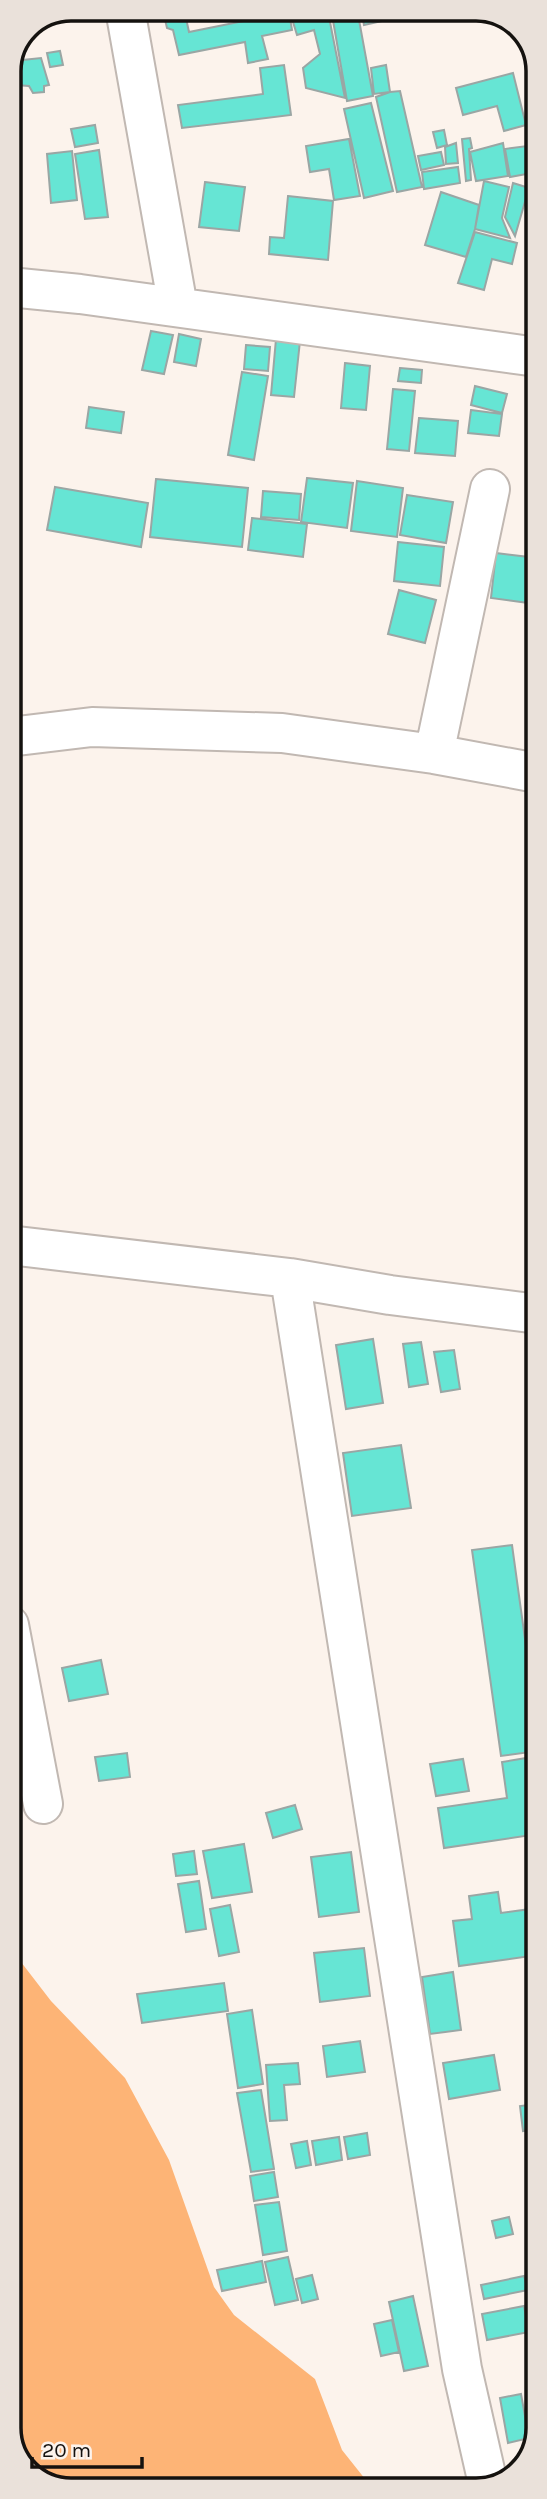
<svg xmlns="http://www.w3.org/2000/svg" width="547" height="2499" viewBox="0 0 547 2499" font-family="Karla,sans-serif">
<style>
.water{fill:#fdb476}
.building{fill:#66e5d4;stroke:#9aa6a4;stroke-width:2}
.lines{fill:none;stroke-linecap:round;stroke-linejoin:round}
.minor-casing{stroke:#c1b8b2;stroke-width:42}
.minor{stroke:#fff;stroke-width:38}
.rim{fill:none;stroke:#15120f;stroke-width:3.5}
</style>
<rect width="100%" height="100%" fill="#fcf3ec"/>
<!-- water -->
<path class="water" d="M10,1844L21,1962L51,2001L125,2078L169,2160L214,2287L234,2315L315,2379L342,2450L373,2489L64,2490L27,2472L10,2439Z"/>
<!-- building -->
<path class="building" d="M172,9H184L189,32L289,12L292,30L262,36L268,59L248,63L245,42L179,55L173,30L167,28L163,11Z
M238,9H260L261,16L240,19Z
M289,9H307L309,16L328,12L345,98L306,88L303,68L320,54L314,30L297,35Z
M309,9H330V10L310,15Z
M331,9H357L373,96L347,101Z
M361,9H380L382,21L364,25Z
M60,51L63,65L50,67L47,53Z
M41,58L49,85L44,86V92L33,93L29,86L16,85L9,74L13,61Z
M284,65L291,115L182,128L178,105L263,94L260,68Z
M386,65L390,92L374,94L371,68Z
M513,73L526,125L504,131L497,106L463,115L456,88Z
M400,91L422,187L397,192L376,97L390,92Z
M371,103L393,191L364,198L344,109Z
M95,125L98,143L75,147L71,129Z
M444,130L447,145L437,148L433,132Z
M470,138L472,148L469,149L471,180L466,181L462,139Z
M349,139L360,196L334,200L329,169L310,172L306,146Z
M456,143L458,163L446,164L445,147Z
M503,143L508,176L476,181L470,152Z
M527,146L532,173L510,177L505,149Z
M99,150L108,217L85,219L75,154Z
M72,151L77,200L51,203L47,154Z
M441,152L444,165L421,170L418,156Z
M458,167L460,183L424,189L422,172Z
M484,181L509,187L502,218L510,238L475,229Z
M205,182L245,187L239,231L199,227Z
M513,183L529,188L515,236L505,217Z
M441,192L479,205L475,229L466,257L425,245Z
M9,194L15,195L12,211L9,210Z
M288,196L333,201L328,260L269,254L270,237L284,238Z
M475,232L517,243L512,264L492,259L484,290L458,283Z
M151,331L173,335L164,374L142,370Z
M179,334L201,339L196,366L174,362Z
M276,339L300,341L294,397L271,395Z
M246,345L270,347L268,371L244,369Z
M345,363L370,366L366,410L341,408Z
M400,368L422,370L421,383L398,381Z
M242,372L268,376L254,460L228,455Z
M475,386L507,394L502,413L471,405Z
M393,389L415,391L409,451L387,449Z
M89,407L124,412L121,433L86,428Z
M471,410L502,414L499,436L468,433Z
M419,418L458,421L455,456L415,453Z
M307,478L353,483L347,528L301,522Z
M156,479L248,488L242,547L150,537Z
M357,481L403,488L397,537L351,531Z
M55,487L148,503L141,547L47,530Z
M263,491L301,494L299,520L261,517Z
M407,495L453,502L446,543L400,535Z
M252,518L307,524L303,557L248,550Z
M398,542L444,547L440,586L394,581Z
M496,553L537,558L536,604L491,598Z
M399,590L436,600L425,643L388,634Z
M373,1339L383,1403L346,1409L336,1345Z
M421,1342L428,1384L409,1387L403,1344Z
M454,1350L460,1389L441,1392L434,1352Z
M401,1445L411,1508L352,1516L343,1453Z
M512,1545L538,1733V1751L501,1756L472,1550Z
M538,1622V1689L527,1624Z
M101,1660L108,1694L69,1701L62,1668Z
M127,1753L130,1777L99,1781L95,1757Z
M538,1756V1834L444,1848L438,1808L507,1798L502,1762Z
M463,1759L469,1791L436,1796L430,1764Z
M295,1805L302,1829L273,1838L266,1813Z
M244,1844L252,1892L212,1898L203,1851Z
M194,1851L197,1874L176,1876L173,1854Z
M351,1852L359,1912L319,1917L311,1857Z
M199,1881L206,1929L186,1932L178,1884Z
M498,1892L501,1913L538,1908V1955L459,1966L453,1921L472,1919L469,1896Z
M230,1905L239,1952L219,1956L210,1909Z
M364,1948L370,1996L320,2002L314,1953Z
M453,1972L461,2030L430,2034L422,1977Z
M224,1983L228,2011L142,2023L137,1994Z
M252,2010L263,2084L238,2088L227,2014Z
M535,2031L537,2044L529,2045L527,2032Z
M360,2041L365,2072L327,2077L323,2046Z
M494,2055L500,2090L449,2099L443,2063Z
M298,2063L300,2084L284,2085L287,2120L270,2121L266,2065Z
M261,2090L274,2169L251,2172L237,2093Z
M536,2104L538,2129L523,2131L520,2106Z
M367,2133L370,2155L348,2159L344,2137Z
M339,2137L342,2160L316,2165L312,2141Z
M307,2141L311,2165L296,2168L291,2144Z
M274,2172L278,2197L254,2201L250,2176Z
M279,2202L287,2251L263,2255L255,2205Z
M538,2212V2230L537,2231L534,2213Z
M509,2217L513,2234L496,2238L492,2221Z
M288,2257L298,2300L275,2305L265,2262Z
M262,2261L266,2282L222,2291L217,2270Z
M312,2275L318,2299L302,2303L296,2279Z
M524,2276L528,2290L484,2299L481,2285Z
M413,2296L428,2366L404,2371L389,2302Z
M538,2303V2324L532,2325L528,2305Z
M524,2306L529,2332L487,2340L482,2314Z
M392,2320L399,2352L381,2356L374,2324Z
M521,2394L529,2438L508,2443L500,2398Z"/>
<g class="lines">
<!-- minor casing -->
<g class="minor-casing">
<path id="minor" d="M125,9L178,307
M9,287L80,294L537,357
M9,737L92,727L282,733L434,754L537,773
M434,754L490,489
M9,1245L290,1278L390,1295L538,1314
M290,1278L462,2369L489,2488
M9,1625L43,1804"/>
</g>
<!-- minor -->
<use href="#minor" class="minor"/>
</g>
<!-- crop -->
<path d="M0 0H547V2499H0ZM71 21H476A50 50 0 0 1 526 71V2428A50 50 0 0 1 476 2478H71A50 50 0 0 1 21 2428V71A50 50 0 0 1 71 21Z" fill="#eae1da" fill-rule="evenodd"/>
<path class="rim" d="M71 21H476A50 50 0 0 1 526 71V2428A50 50 0 0 1 476 2478H71A50 50 0 0 1 21 2428V71A50 50 0 0 1 71 21Z"/>
<!-- scale -->
<path d="M32 2457v10h110v-10" fill="none" stroke="#15120f" stroke-width="3.5"/>
<text x="42" y="2457" font-size="21" fill="#15120f" stroke="#fcf3ec" stroke-width="5" paint-order="stroke">20 m</text>
</svg>
